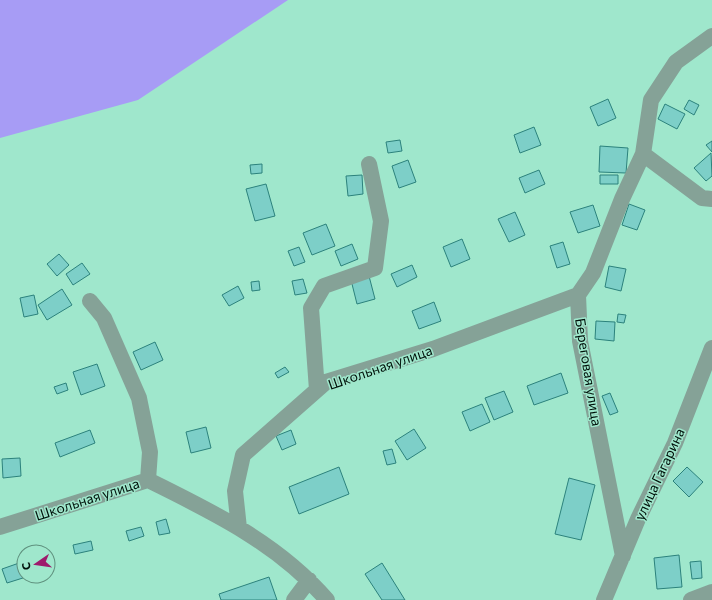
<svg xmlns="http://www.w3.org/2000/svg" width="712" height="600" viewBox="0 0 712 600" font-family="Commissioner,sans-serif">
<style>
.water{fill:#a79cf5}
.building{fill:#7dcfc8;stroke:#2c827c}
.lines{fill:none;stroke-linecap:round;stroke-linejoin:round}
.minor{stroke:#85a297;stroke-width:16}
.labels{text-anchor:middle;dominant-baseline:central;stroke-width:3;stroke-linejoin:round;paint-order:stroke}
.street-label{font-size:14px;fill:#00110a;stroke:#9fe7cc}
</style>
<rect width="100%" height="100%" fill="#9fe7cc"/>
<!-- water -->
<path class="water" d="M0,0H288L138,100L0,138Z"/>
<!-- building -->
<path class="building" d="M608,99L616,118L598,126L590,107Z
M689,100L699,105L694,115L684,109Z
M665,104L685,114L677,129L658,119Z
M534,127L541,145L520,153L514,135Z
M400,140L402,151L388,153L386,142Z
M712,141V152L706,145Z
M600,146L628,148L626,173L599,172Z
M711,153L712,176L706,181L694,168Z
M408,160L416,182L399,188L392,166Z
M262,164V173L251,174L250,165Z
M539,170L545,184L525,193L519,178Z
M362,175L363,194L348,196L346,176Z
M600,175H618V184H600Z
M266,184L275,216L255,221L246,189Z
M629,204L645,210L637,230L622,225Z
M593,205L600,226L578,233L570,212Z
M515,212L525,235L509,242L498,219Z
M326,224L335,246L312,255L303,233Z
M462,239L470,259L451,267L443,247Z
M563,242L570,264L557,268L550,246Z
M352,244L358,259L341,266L335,251Z
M299,247L305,262L294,266L288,251Z
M59,254L69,265L57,276L47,264Z
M82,263L90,274L73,285L66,274Z
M412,265L417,277L397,287L391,274Z
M609,266L626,269L621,291L605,287Z
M369,276L375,299L357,304L351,280Z
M303,279L307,293L295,295L292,281Z
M259,281L260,290L252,291L251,282Z
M238,286L244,298L229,306L222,295Z
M62,289L72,305L47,320L38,305Z
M34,295L38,314L24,317L20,298Z
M434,302L441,321L419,329L412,311Z
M618,314L626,315L624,323L617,322Z
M596,321L615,322L614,341L595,339Z
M155,342L163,360L141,370L133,352Z
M97,364L105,386L81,395L73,372Z
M285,367L289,372L278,378L275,373Z
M561,373L568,393L534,405L527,386Z
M66,383L68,390L57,394L54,387Z
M504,391L513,412L494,420L485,398Z
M610,393L618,412L610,415L602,396Z
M482,404L490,422L470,431L462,412Z
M206,427L211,448L191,453L186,432Z
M414,429L426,448L407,460L395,441Z
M90,430L95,443L60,457L55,443Z
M291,430L296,444L282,450L276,436Z
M392,449L396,463L387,465L383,451Z
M20,458L21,476L3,478L2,459Z
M339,467L349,494L299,514L289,487Z
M687,467L703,482L689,497L673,481Z
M569,478L595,485L581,540L555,534Z
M166,519L170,533L159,535L156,522Z
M141,527L144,536L129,541L126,531Z
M91,541L93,550L75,554L73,545Z
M679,555L682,587L657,589L654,558Z
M701,561L702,578L692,579L690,562Z
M22,562L24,576L26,577L7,583L2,569Z
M382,563L405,600H382L365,574Z
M269,577L277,600H221L219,594Z"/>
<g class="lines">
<!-- minor -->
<path class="minor" d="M643,154L702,198L712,199
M90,301L104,318L139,398L150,452L148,480
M317,390L311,308L324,286L375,268L381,221L369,164
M0,527L148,480C213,512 279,544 327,600
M239,528L235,491L243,455L326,382L433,349L578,295
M623,556L580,341L578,295L593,273L622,199L643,154L651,100L676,62L712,36
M294,600L309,580
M604,600L638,519L675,443L712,348
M691,600L712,592"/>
</g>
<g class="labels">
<!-- street labels -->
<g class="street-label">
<text transform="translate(380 367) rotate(-19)">Школьная улица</text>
<text transform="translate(589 372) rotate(81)">Береговая улица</text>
<text transform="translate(659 474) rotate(-65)">улица Гагарина</text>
<text transform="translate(87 499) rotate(-18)">Школьная улица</text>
</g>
</g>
<!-- north arrow -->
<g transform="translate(36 564) rotate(257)"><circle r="19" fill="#9fe7cc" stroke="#5f917e"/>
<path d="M0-3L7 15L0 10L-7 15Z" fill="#9e1a6c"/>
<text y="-6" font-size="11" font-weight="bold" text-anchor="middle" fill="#00110a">С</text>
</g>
</svg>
